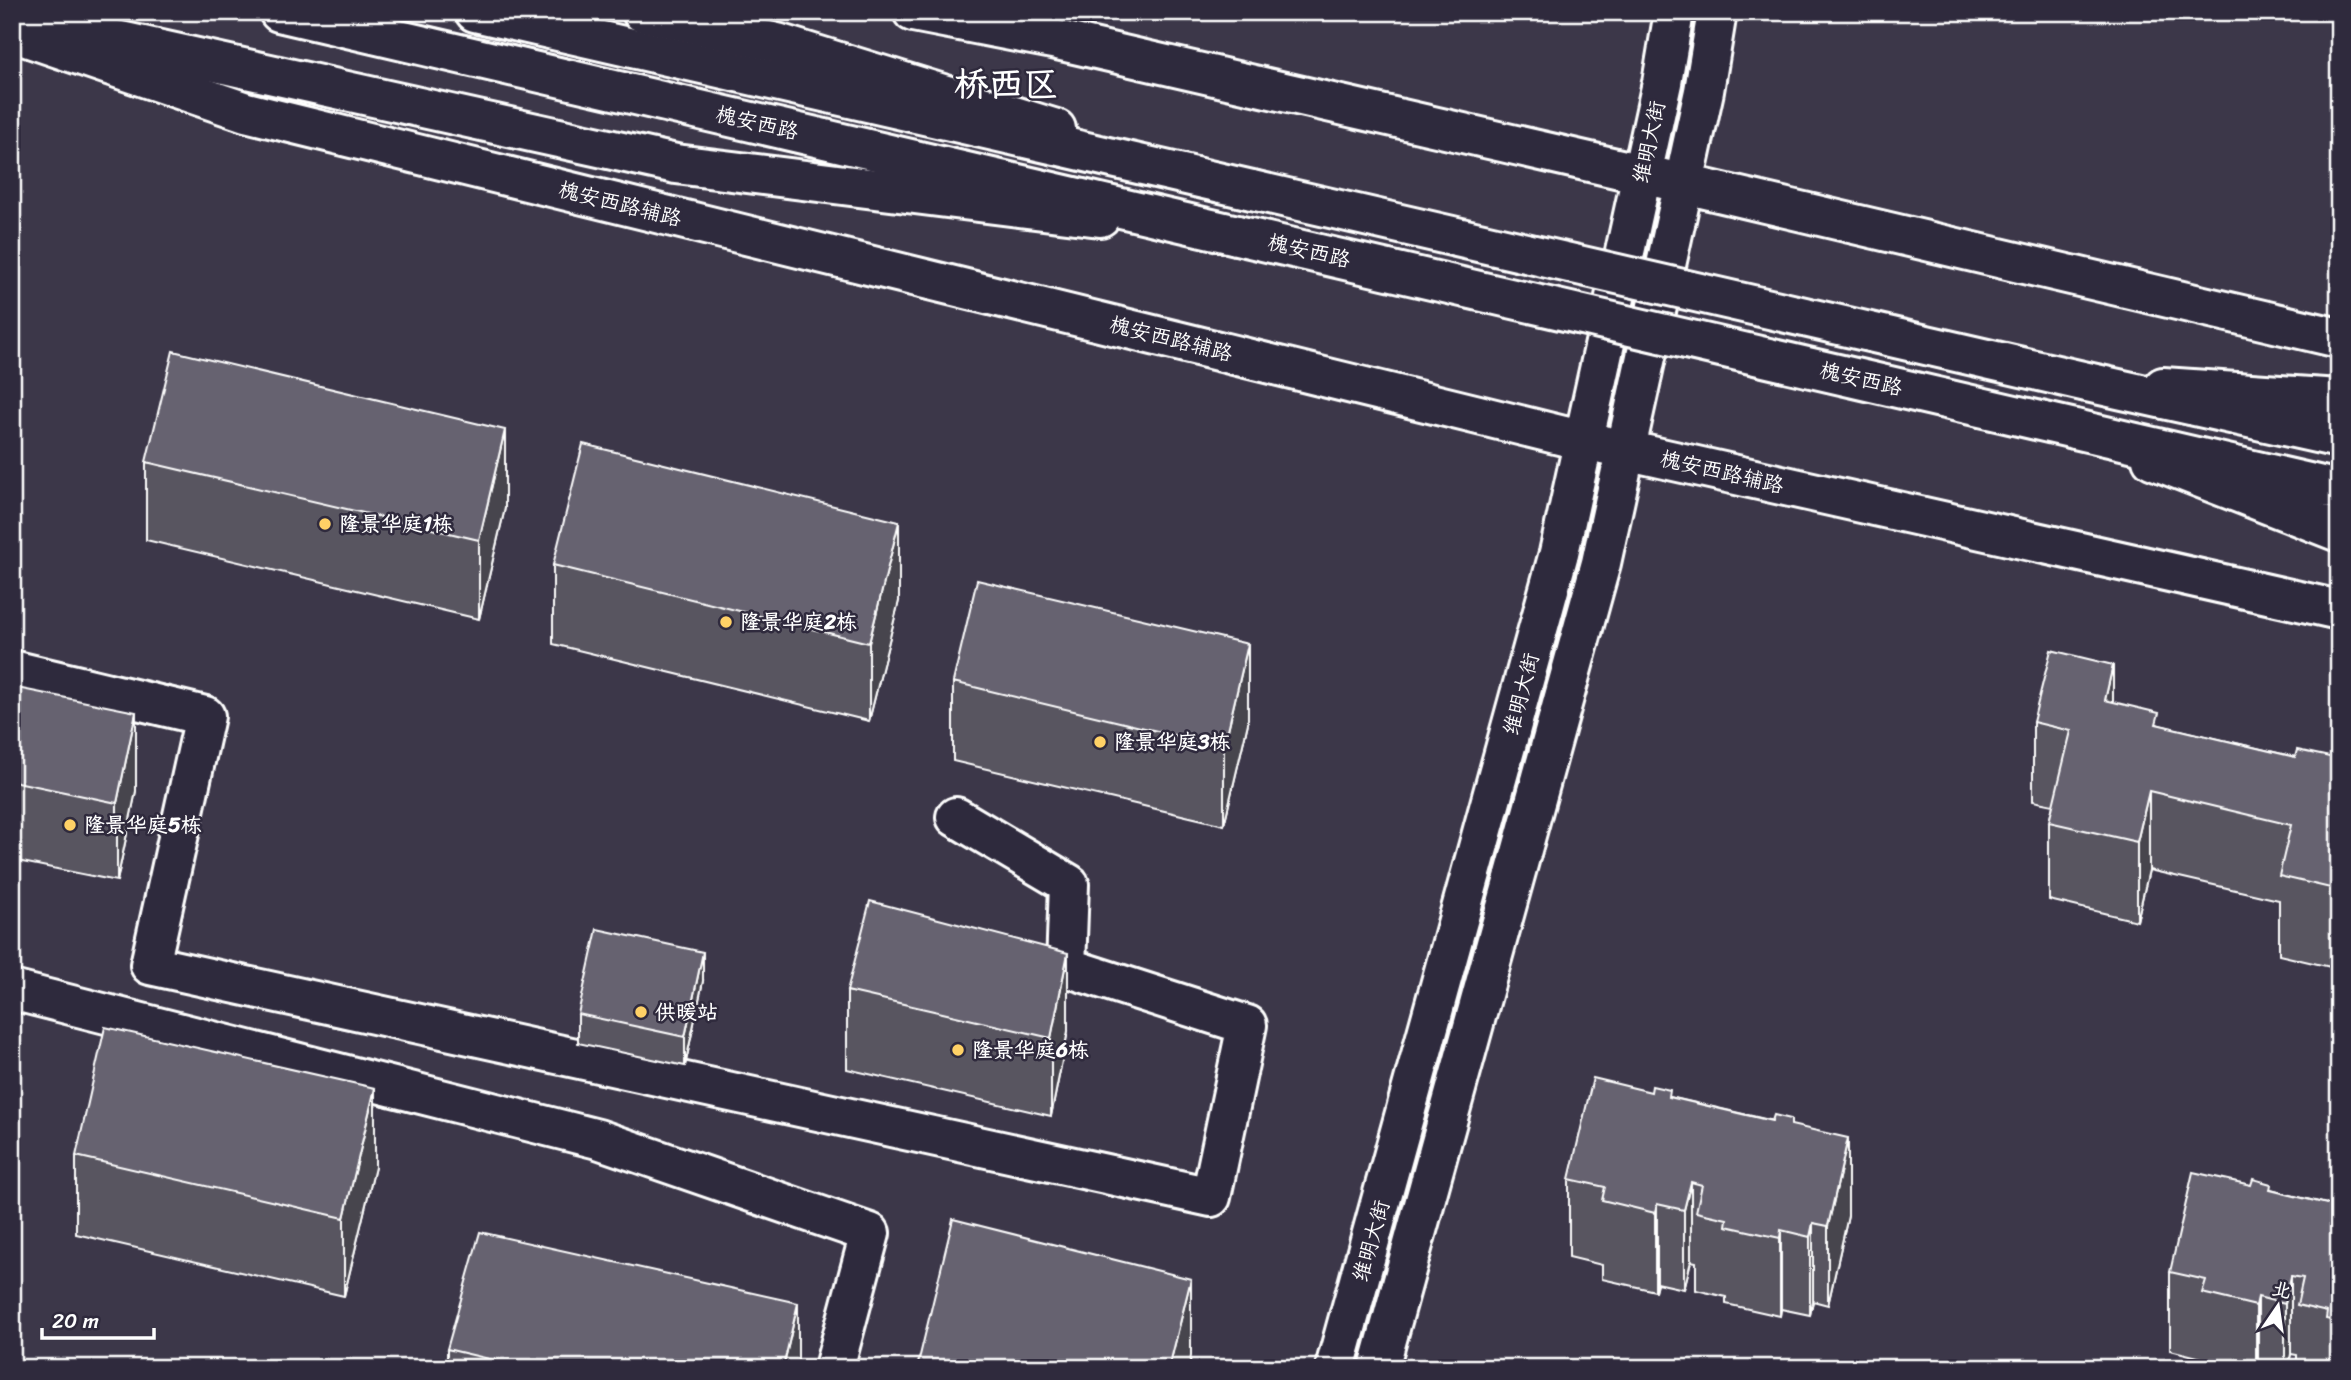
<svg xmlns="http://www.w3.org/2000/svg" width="2351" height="1380" viewBox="0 0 2351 1380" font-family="Sriracha,'LXGW WenKai TC',sans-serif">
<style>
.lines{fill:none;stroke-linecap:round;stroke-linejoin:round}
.minor-casing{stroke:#fff;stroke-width:44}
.secondary-casing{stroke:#fff;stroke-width:44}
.primary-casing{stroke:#fff;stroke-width:44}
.trunk-casing{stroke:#fff;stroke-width:44}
.minor{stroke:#2f2a3d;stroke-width:38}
.secondary{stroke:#2f2a3d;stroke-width:38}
.primary{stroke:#2f2a3d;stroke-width:38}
.trunk{stroke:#2f2a3d;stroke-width:38}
.trunk-bridge-casing{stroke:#fff;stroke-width:44;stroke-linecap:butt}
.trunk-bridge{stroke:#2f2a3d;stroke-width:38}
.wall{fill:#585460;stroke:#fff;stroke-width:2}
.shaded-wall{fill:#47454e;stroke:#fff;stroke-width:2}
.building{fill:#666270;stroke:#fff;stroke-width:2}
.poi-dot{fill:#ffd166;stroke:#2f2a3d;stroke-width:2.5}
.labels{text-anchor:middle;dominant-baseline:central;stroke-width:5;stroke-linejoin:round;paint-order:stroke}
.street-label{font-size:21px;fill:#fff;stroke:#2f2a3d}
.poi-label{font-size:21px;font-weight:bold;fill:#fff;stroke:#2f2a3d;text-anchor:start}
.town-label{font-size:35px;font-weight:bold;fill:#fff;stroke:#2f2a3d}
</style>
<rect width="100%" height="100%" fill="#3c3749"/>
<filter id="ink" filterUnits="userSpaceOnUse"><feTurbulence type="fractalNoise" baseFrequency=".0143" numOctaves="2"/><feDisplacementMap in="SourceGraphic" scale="14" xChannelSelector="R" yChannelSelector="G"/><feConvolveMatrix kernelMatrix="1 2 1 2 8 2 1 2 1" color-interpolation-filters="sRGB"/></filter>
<g filter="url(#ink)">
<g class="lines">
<!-- minor casing -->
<g class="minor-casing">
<path id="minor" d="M12,670L205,716L150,965L1211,1197L1247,1025L1066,967L1069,884L956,817
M12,990L598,1139L870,1233L834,1368"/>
</g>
<!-- secondary casing -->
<g class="secondary-casing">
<path id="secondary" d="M913,12L1053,39L1642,174L2339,338
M12,32L246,112L1576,439L2339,610
M1335,1368L1559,553L1662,83L1674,12
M1379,1368L1601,563L1704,91L1717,12"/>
</g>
<!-- primary casing -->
<g class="primary-casing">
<path id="primary" d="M642,12L777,43L1056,129
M12,17L676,164L1100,217
M2163,387L2339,399
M2152,459L2339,532"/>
</g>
<!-- trunk casing -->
<g class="trunk-casing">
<path id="trunk" d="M279,12L1237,235
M475,12L1252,190
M2087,382L2339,438
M2075,429L2339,490"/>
</g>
<!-- minor -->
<use href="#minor" class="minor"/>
<!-- secondary -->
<use href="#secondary" class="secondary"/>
<!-- primary -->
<use href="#primary" class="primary"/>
<!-- trunk -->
<use href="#trunk" class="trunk"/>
<!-- trunk-bridge casing -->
<g class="trunk-bridge-casing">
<path id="trunk-bridge" d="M1252,190L2087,382
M1237,235L2075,429"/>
</g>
<!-- trunk-bridge -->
<use href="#trunk-bridge" class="trunk-bridge"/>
</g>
<!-- wall -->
<path class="wall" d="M146,462L505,508L479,619L146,540Z
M553,565L899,601L869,721L553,644Z
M953,682L1248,723L1224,825L953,761Z
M12,687L136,791L117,881L12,860Z
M2113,702L2159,725L2295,757L2339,759V969L2279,955V900L2149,870L2137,921L2049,900V822L2053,805L2033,801V722Z
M703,981L685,1066L578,1043V1014Z
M847,991L1068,1031L1051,1116L847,1069Z
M1670,1097L1791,1125L1848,1216L1828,1305L1813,1301L1810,1315L1781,1309L1780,1316L1726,1304V1297L1696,1290V1262L1691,1261L1684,1289L1657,1283L1655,1291L1602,1279V1265L1569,1257V1179Z
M76,1156L375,1167L344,1296L76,1234Z
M2271,1190L2339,1207V1368H2297V1355L2291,1354L2288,1368H2202V1358L2170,1350V1272Z
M447,1349L798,1368H447Z"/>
<!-- shaded-wall -->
<path class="shaded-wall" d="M505,430V508L479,619V540Z
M899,522V601L869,721V643Z
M1248,644V723L1224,825V747Z
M2113,665V743L2105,700Z
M136,712V791L117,881V803Z
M2149,791V870L2137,921V842Z
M703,952V981L685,1066V1037Z
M1068,953V1031L1051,1116V1038Z
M375,1088V1167L344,1296V1218Z
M1848,1138V1216L1828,1305V1226Z
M1691,1182V1261L1684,1289V1210Z
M1657,1204V1283L1655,1291V1213Z
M1813,1223V1301L1810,1315V1237Z
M1781,1230V1309L1780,1316V1238Z
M2291,1276V1354L2288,1368H2285V1304Z
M1191,1279V1356L1189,1368H1169Z
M2258,1297V1368H2256V1306Z
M798,1303V1368H783Z"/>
<!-- building -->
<path class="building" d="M173,351L505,430L479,540L146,462Z
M583,444L899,522L869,643L553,565Z
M977,580L1248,644L1224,747L953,682Z
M2051,650L2113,665L2105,700L2159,713L2156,724L2295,757L2297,750L2339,759V890L2279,876L2291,825L2149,791L2137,842L2049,822L2071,731L2033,722Z
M12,687L136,712L117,803L12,781Z
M870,901L1068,953L1051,1038L847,991Z
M597,929L703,952L685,1037L578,1014Z
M105,1027L375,1088L344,1218L76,1156Z
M1593,1078L1651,1092L1652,1086L1670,1090L1669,1097L1772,1121L1774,1115L1791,1119V1125L1848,1138L1828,1226L1813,1223L1810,1237L1781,1230L1780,1238L1726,1226L1727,1219L1696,1212L1702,1185L1691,1182L1684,1210L1657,1204L1655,1213L1602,1200L1605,1187L1569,1179Z
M2193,1172L2251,1185L2253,1179L2271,1184L2270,1190L2339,1207V1322L2326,1319L2327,1312L2297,1305L2303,1278L2291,1276L2285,1304L2258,1297L2256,1306L2202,1293L2206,1280L2170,1272Z
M953,1219L1191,1279L1169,1368H917Z
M480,1232L798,1303L783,1368H528L447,1349Z"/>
</g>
<!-- markers -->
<g class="poi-dot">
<circle cx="325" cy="524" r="7"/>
<circle cx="726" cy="622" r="7"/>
<circle cx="1100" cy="742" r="7"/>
<circle cx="70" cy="825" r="7"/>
<circle cx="641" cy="1012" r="7"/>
<circle cx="958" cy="1050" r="7"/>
</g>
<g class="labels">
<!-- street labels -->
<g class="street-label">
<text transform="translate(757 123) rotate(13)">槐安西路</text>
<text transform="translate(1649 142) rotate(-78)">维明大街</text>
<text transform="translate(620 204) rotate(14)">槐安西路辅路</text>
<text transform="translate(1309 251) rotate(13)">槐安西路</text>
<text transform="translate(1171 339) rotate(14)">槐安西路辅路</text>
<text transform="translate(1861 379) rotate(13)">槐安西路</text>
<text transform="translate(1722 472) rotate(13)">槐安西路辅路</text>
<text transform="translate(1521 694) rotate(-75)">维明大街</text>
<text transform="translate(1371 1241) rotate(-74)">维明大街</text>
</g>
<!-- poi labels -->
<g class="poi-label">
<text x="339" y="524">隆景华庭1栋</text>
<text x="740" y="622">隆景华庭2栋</text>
<text x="1114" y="742">隆景华庭3栋</text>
<text x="84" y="825">隆景华庭5栋</text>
<text x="655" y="1012">供暖站</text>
<text x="972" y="1050">隆景华庭6栋</text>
</g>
<!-- town labels -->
<g class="town-label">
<text x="1006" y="84">桥西区</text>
</g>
</g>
<!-- margin -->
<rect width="2351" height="1380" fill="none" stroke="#2f2a3d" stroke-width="42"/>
<rect x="21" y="21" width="2309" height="1338" fill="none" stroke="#fff" stroke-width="2.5" filter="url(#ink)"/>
<!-- north arrow -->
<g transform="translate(2278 1306) rotate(13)" stroke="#2f2a3d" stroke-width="5" paint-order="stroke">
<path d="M0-5L12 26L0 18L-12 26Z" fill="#ffffff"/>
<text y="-10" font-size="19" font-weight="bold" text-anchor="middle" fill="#ffffff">北</text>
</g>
<!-- scale -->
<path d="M42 1328v10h112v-10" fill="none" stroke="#ffffff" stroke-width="3.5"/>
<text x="52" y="1328" font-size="21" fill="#ffffff" stroke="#2f2a3d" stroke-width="5" paint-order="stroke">20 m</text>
</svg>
